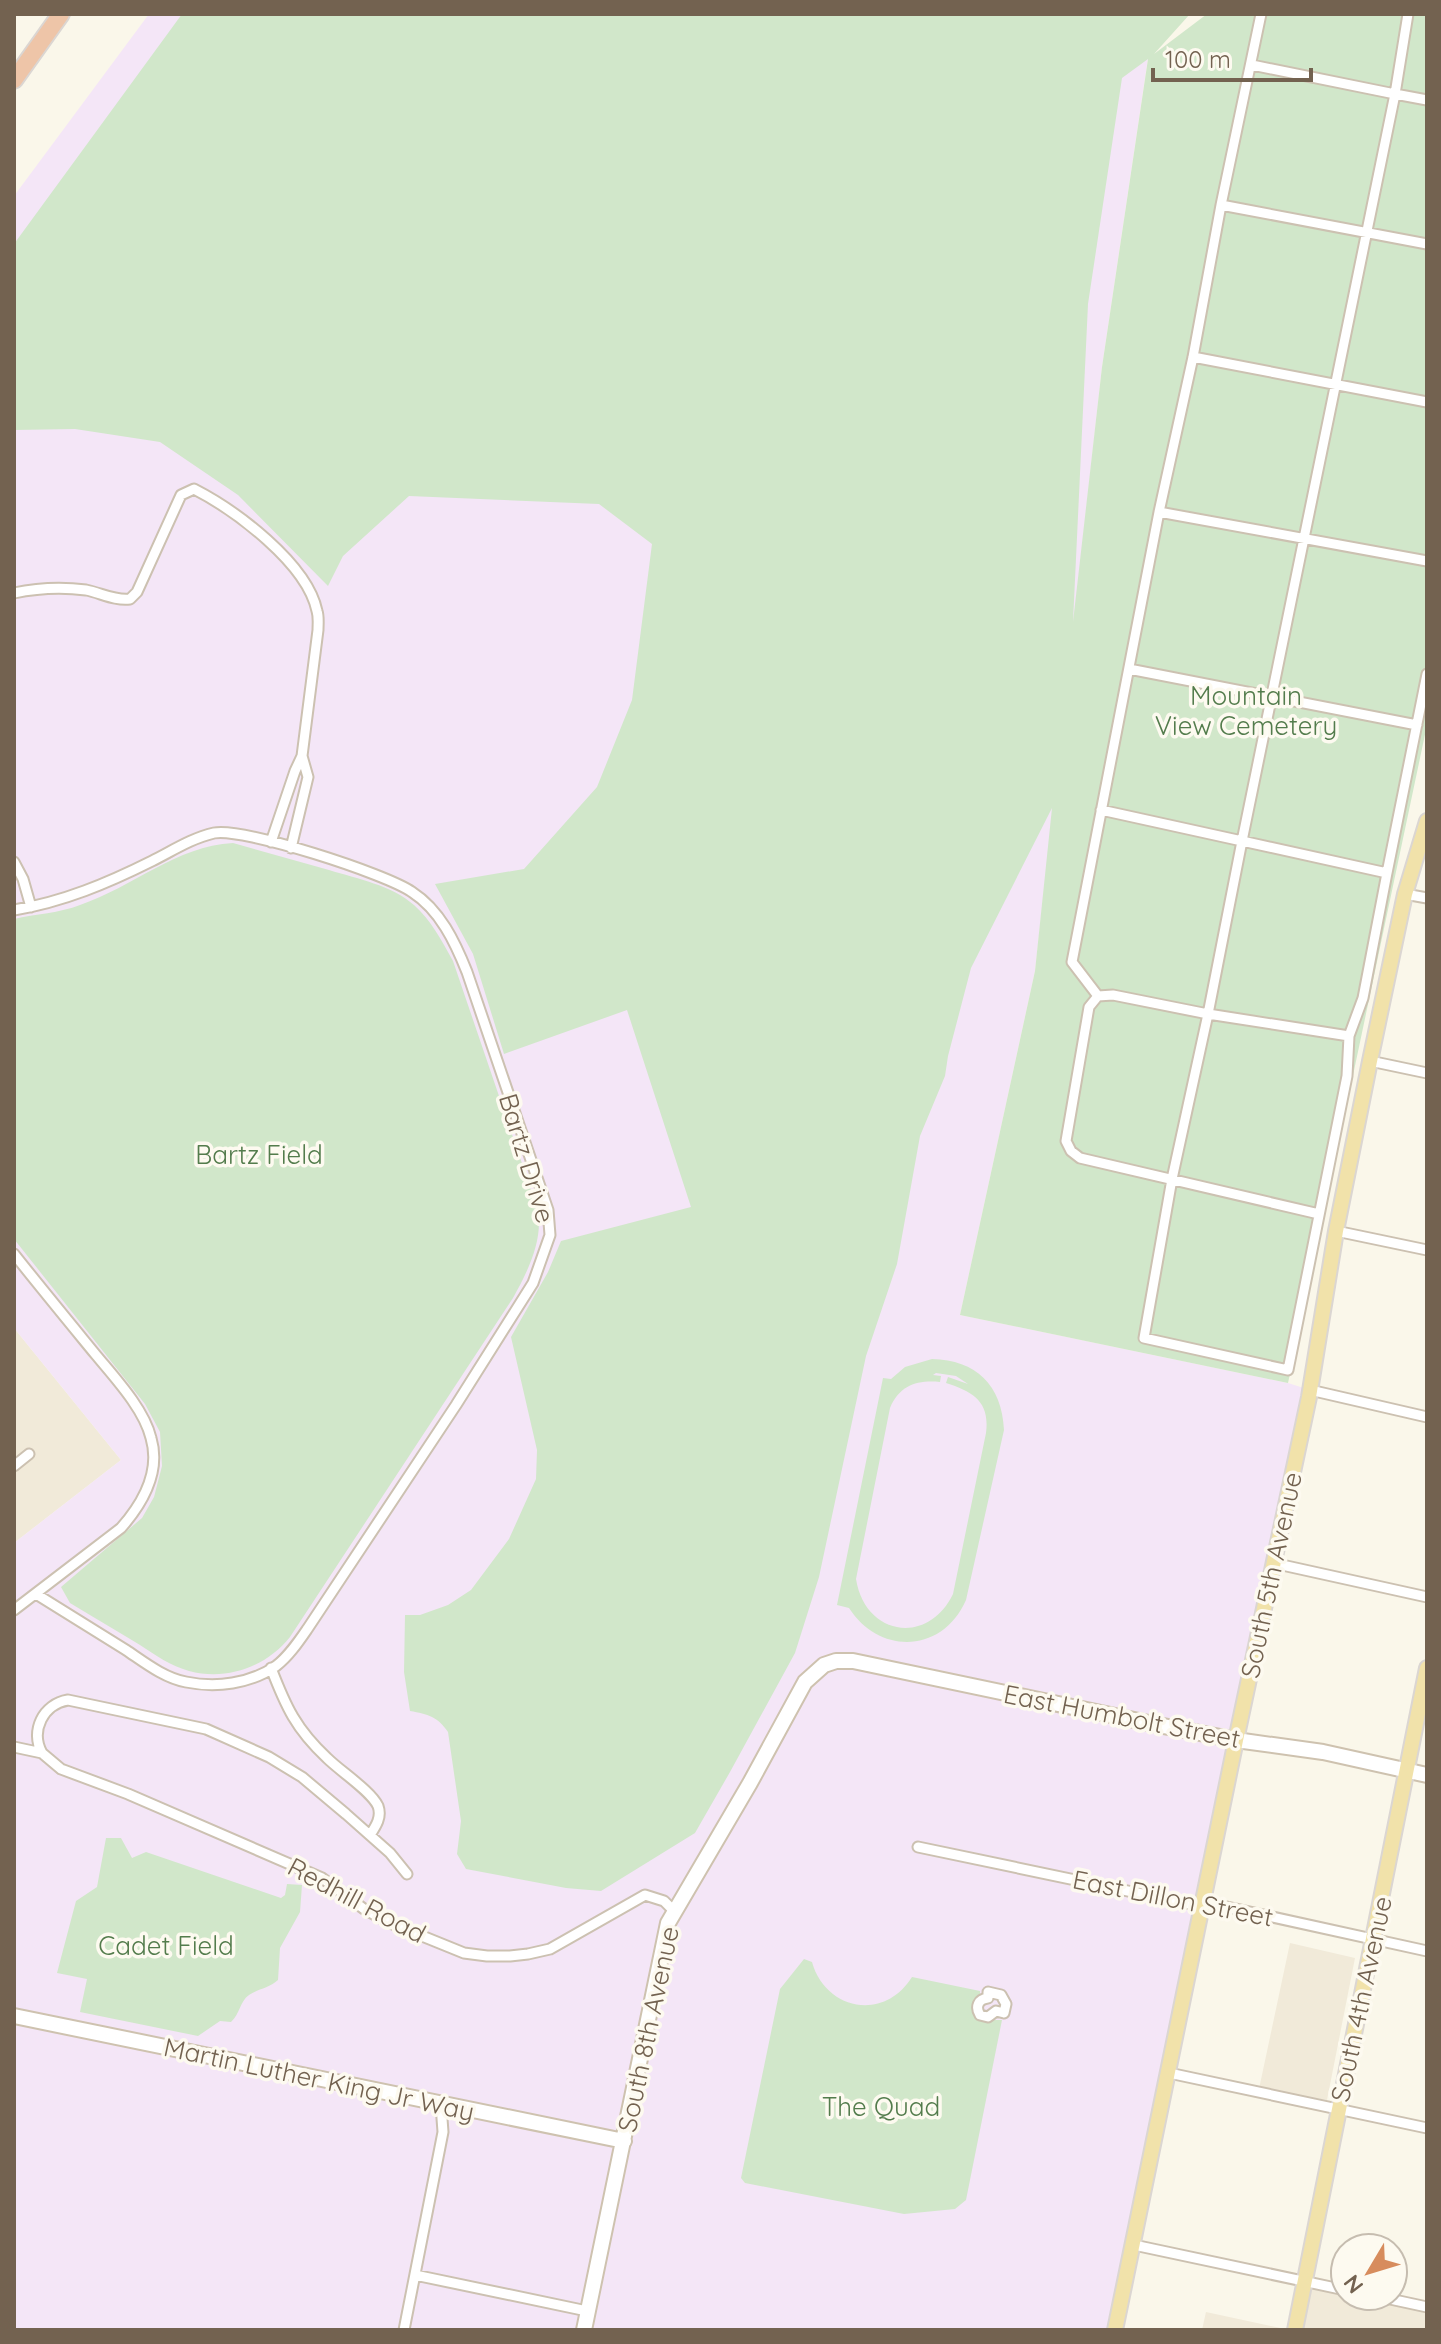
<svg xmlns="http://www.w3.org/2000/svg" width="1441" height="2344" viewBox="0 0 1441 2344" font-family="Quicksand,sans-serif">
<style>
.residential{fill:#f1ead9}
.education{fill:#f4e6f7}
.green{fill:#d1e7ca;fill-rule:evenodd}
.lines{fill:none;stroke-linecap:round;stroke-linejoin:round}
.street-casing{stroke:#ccc1b1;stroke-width:13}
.secondary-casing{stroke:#cec2af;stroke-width:18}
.primary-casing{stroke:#dbd6d2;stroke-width:18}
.highway-casing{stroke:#dbd6d2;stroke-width:20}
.street{stroke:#fff;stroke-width:9}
.secondary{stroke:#fff;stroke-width:14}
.primary{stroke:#f1e2aa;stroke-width:14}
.highway{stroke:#eec5a8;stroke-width:16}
.labels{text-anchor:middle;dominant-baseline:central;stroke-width:7;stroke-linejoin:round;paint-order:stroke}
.park-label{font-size:26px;fill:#537c4c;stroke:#fdfaf0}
.street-label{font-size:26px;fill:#736250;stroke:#fdfaf0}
</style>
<rect width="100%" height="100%" fill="#faf7ea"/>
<!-- residential -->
<path class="residential" d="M14,1328L121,1460L14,1543Z
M1290,1943L1355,1958L1327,2100L1259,2089Z
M1304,2282L1345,2291V2296H1370L1427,2308V2330H1295Z
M1206,2312L1290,2330H1202Z"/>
<!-- education -->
<path class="education" d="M149,14H1114L1148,58L1102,367L1035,971L960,1315L1288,1383L1310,1390L1115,2330H14V1543L121,1460L14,1328V196Z"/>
<!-- green -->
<path class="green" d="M182,14H1190L1154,54L1207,14H1427V725L1288,1383L960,1315L1035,971L1052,808L971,968L948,1056L945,1076L920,1136L897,1264L866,1356L819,1577L795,1653L730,1772L695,1833L601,1891L566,1888L466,1869L457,1854L461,1821L448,1732C438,1717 428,1714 410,1711L404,1672L405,1615H420L448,1605L471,1590L509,1539L536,1479L537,1450L511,1337L548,1272L561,1241L691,1207L627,1010L504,1054L473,954L435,884L524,869L597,787L632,700L652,544L599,504L409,496L343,556L328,586L238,495L160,442L75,429L14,430V244ZM1148,59L1102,367L1073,622L1088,304L1122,78Z
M233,843C265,852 297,861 329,870C358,879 391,885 414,905C431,920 442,941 453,961L530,1187C533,1195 536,1203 538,1212C543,1241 527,1273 513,1298L290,1637C266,1667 227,1681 189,1671C171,1666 155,1655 140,1645C117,1631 93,1617 70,1603L61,1587L142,1518L154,1497L162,1466L160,1432L145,1404L14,1239V919C35,914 60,913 80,905C133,887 176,846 233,843Z
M932,1359C976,1360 1002,1385 1004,1430L966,1600C943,1653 880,1656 849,1608L837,1605L883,1378L891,1379L905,1367ZM936,1373L956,1376L968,1384L948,1377L946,1383C974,1392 990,1402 986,1433L953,1594C928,1646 865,1636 856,1579L890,1408C900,1385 917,1380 940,1382L941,1376L933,1375Z
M106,1838H121L132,1858L146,1852L281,1898L285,1895L287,1884L302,1885L300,1912L280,1948L278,1980C269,1988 258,1989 249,1995C240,2001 240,2014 231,2022L220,2021L198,2036L80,2012L87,1979L57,1973L76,1901L97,1887Z
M804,1959L812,1962C825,2009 883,2023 912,1977L980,1991V1996L975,2002L984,2020H1002L966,2200L955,2209L904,2214L745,2183L741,2178L780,1989Z"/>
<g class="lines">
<!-- street casing -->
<g class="street-casing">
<path id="street" d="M1252,65L1395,94L1408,14
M1221,205L1427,244
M1193,357L1427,402
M1159,512L1427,561
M14,593C38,588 62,587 86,590C101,593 115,601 130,599L137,592L181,495L194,489C235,510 307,563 317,611C319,617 318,624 318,630L302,756L295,771L271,842
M1129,669L1417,725
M1101,810L1242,841L1395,94L1427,100
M291,848L308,777L302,756
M14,862L23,879L31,907
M1387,873L1427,674
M1405,894L1427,898
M14,910C63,902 108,883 152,861C172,851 192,838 214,833C242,827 387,874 412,892C440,910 455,942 467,972L548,1210L550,1235L533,1283L456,1405L308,1628C299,1641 289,1656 276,1666C250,1684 216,1688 186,1682C164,1678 144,1662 126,1650C96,1631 66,1613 36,1594
M1098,996L1072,962L1159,512L1193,357L1221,205L1261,14
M1370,1061L1427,1073
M1319,1214L1080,1158L1071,1151L1066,1141L1089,1007L1098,996L1113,995L1208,1014L1172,1179L1144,1338L1288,1370L1347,1076L1349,1036L1363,998L1387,873L1242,841L1208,1014L1349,1036
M1336,1231L1427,1250
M14,1254C41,1288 69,1322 96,1355C115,1378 144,1409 151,1438C161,1472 143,1503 121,1528L14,1610
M1310,1390L1427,1417
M14,1466L29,1454
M1273,1563L1427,1597
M271,1668C286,1707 296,1729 327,1758C340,1771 371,1791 378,1806C382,1817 376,1826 370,1835
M14,1747L42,1753L61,1769L128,1794L322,1878L364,1909L390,1923L464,1953L487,1956H510L528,1954L550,1949L645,1895L664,1901L674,1911
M42,1753C30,1731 43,1704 68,1700L206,1729L269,1757L302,1777L346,1814L390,1853L407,1874
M918,1847L1190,1904L1204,1902L1427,1951
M988,1992L1001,1995L1006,2004L1004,2013L996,2011L988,2017L980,2015C975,2007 978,1999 988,1998Z
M1169,2073L1427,2128
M1134,2245L1345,2290
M415,2275L587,2311
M1376,2296L1427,2307
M404,2330L443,2132L441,2105"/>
</g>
<!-- secondary casing -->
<g class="secondary-casing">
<path id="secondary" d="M14,2016L624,2141
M584,2330L668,1923L750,1783L805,1682L824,1665L836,1661H853L1158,1725L1236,1740L1323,1752L1427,1775"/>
</g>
<!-- primary casing -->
<g class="primary-casing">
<path id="primary" d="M1115,2330L1236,1740L1309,1397L1336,1231L1370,1061L1405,894L1427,821
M1295,2330L1427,1668"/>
</g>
<!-- highway casing -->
<g class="highway-casing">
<path id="highway" d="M14,80L61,14"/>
</g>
<!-- street -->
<use href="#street" class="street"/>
<!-- secondary -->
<use href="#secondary" class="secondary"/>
<!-- primary -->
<use href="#primary" class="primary"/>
<!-- highway -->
<use href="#highway" class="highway"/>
</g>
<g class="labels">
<!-- park labels -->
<g class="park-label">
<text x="1246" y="695">Mountain<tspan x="1246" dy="30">View Cemetery</tspan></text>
<text x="259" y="1154">Bartz Field</text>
<text x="166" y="1945">Cadet Field</text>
<text x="881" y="2106">The Quad</text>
</g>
<!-- street labels -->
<g class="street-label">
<text transform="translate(527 1158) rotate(73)">Bartz Drive</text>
<text transform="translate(1271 1575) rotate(-78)">South 5th Avenue</text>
<text transform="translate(1122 1716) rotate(11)">East Humbolt Street</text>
<text transform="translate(1173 1898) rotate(11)">East Dillon Street</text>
<text transform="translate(357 1900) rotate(28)">Redhill Road</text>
<text transform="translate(1361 1999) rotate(-78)">South 4th Avenue</text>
<text transform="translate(648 2029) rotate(-78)">South 8th Avenue</text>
<text transform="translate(319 2079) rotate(12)">Martin Luther King Jr Way</text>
</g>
</g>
<!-- border -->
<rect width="1441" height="2344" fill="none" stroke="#736250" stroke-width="32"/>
<!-- north arrow -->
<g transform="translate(1369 2272) rotate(232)"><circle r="38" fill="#fdfaf0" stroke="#c6bdb0" stroke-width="2"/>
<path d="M0-6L14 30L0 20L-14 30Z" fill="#d78c5d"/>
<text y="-12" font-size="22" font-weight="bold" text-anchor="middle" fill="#736250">N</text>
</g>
<!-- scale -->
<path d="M1153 68v12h158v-12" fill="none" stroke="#736250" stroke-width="4"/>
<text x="1165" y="68" font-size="24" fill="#736250" stroke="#fdfaf0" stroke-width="6" paint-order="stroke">100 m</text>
</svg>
